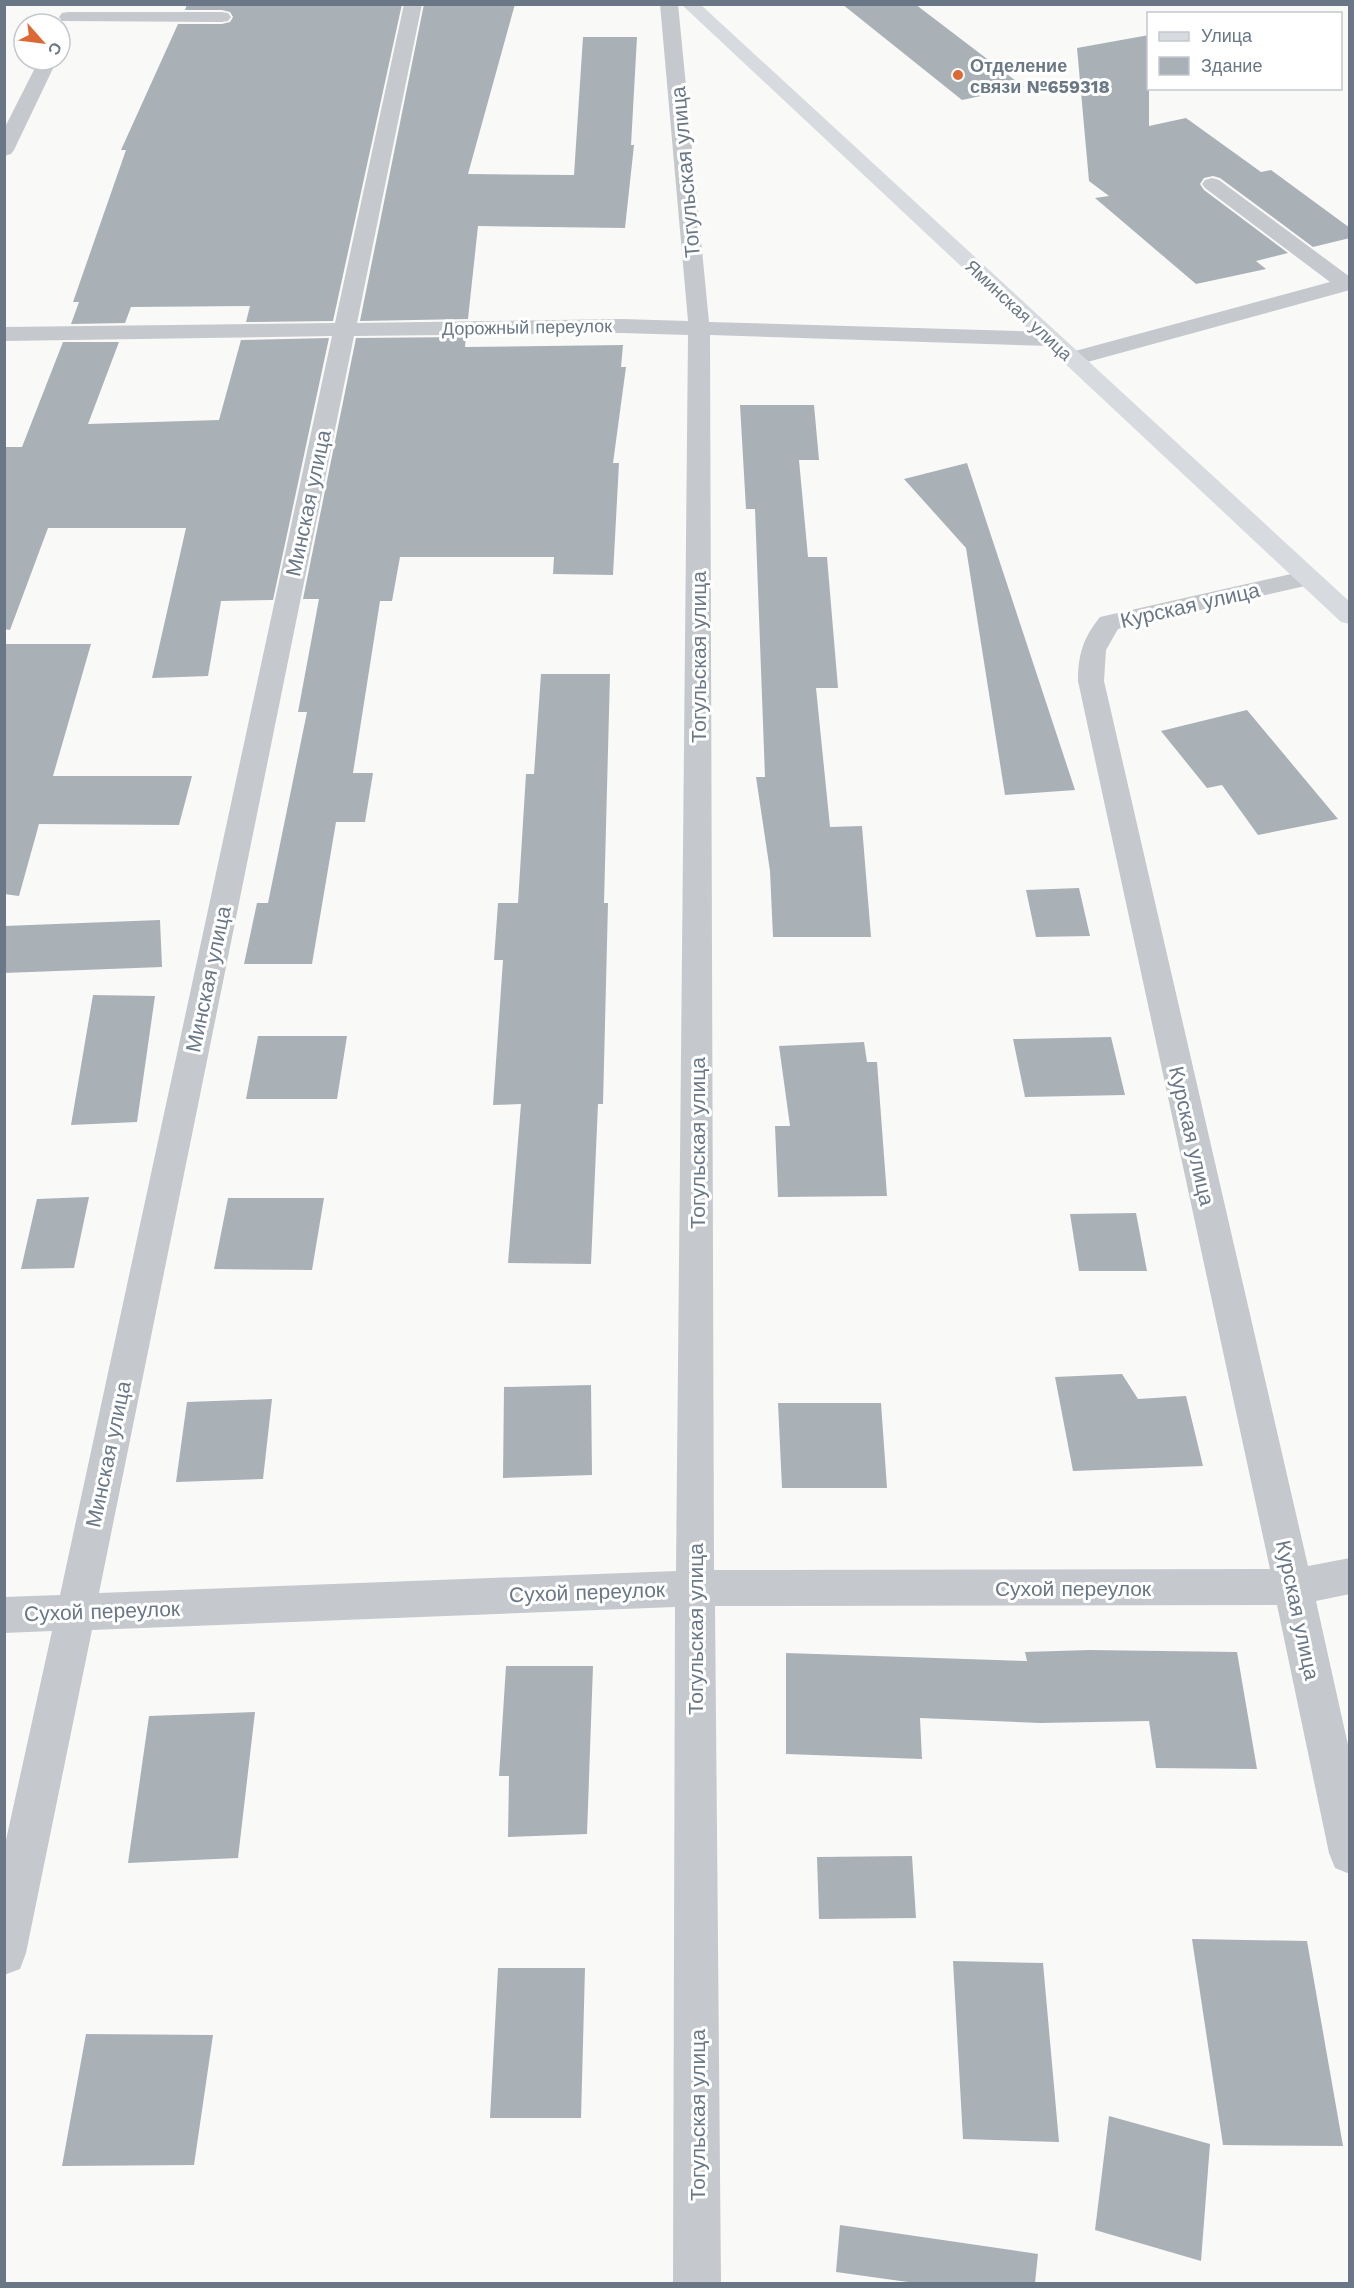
<svg xmlns="http://www.w3.org/2000/svg" width="1354" height="2288" viewBox="0 0 1354 2288" font-family="'Work Sans',sans-serif">
<style>
.building{fill:#a9b1b7}
.lines{fill:none;stroke-linecap:round;stroke-linejoin:round}
.minor{fill:#c5c8cc;fill-rule:evenodd}
.major{fill:#d7dbdf;fill-rule:evenodd}
.poi-dot{fill:#dc6834;stroke:#fff;stroke-width:2}
.labels{text-anchor:middle;dominant-baseline:central;stroke-width:6;stroke-linejoin:round;paint-order:stroke}
.far-poi-label{font-size:18px;font-weight:bold;fill:#697786;stroke:#fff;text-anchor:start}
.far-street-label{font-size:18px;fill:#697786;stroke:#fff}
.street-label{font-size:21px;fill:#697786;stroke:#fff}
</style>
<rect width="100%" height="100%" fill="#f9f9f7"/>
<!-- building -->
<path class="building" d="M187,4H402L333,321L246,322L250,306L131,307L125,323L71,324L79,302H73L126,150H121L178,24H222L230,22L233,17L230,12L222,10H185Z
M424,4H515L468,174L574,175L583,37H637L631,145H634L625,228L478,226L468,319L360,321Z
M842,4H915L1024,87L962,100Z
M1149,35V126L1186,118L1261,172L1271,170L1350,228V238L1313,247L1220,178L1213,176L1204,178L1200,184L1204,190L1288,253L1256,261L1266,269L1196,284L1095,198L1109,196L1089,181L1077,48Z
M466,337L465,347L623,345L621,367H626L613,463H619L613,575L553,574L554,557H400L392,601H380L353,773H373L365,822H336L312,964H244L257,903H268L307,712H298L319,599H303L356,338Z
M329,338L273,600L221,601L208,676L152,678L186,528H48L10,630L4,629V447H22L63,342H119L88,424L219,420L241,340Z
M740,405H814L819,460H799L808,557H827L838,688H816L830,827L862,826L871,937H773L770,871L756,777H765L755,509H746Z
M967,463L1012,599L1075,790L1005,795L966,548L904,479Z
M4,644H91L53,776H192L179,825L39,824L19,896L4,894Z
M541,674H610L604,903H608L603,1104H598L591,1264L508,1263L521,1104L493,1105L503,960H494L498,903H518L526,774H534Z
M1247,710L1338,819L1258,835L1222,785L1207,788L1161,731Z
M1079,888L1090,936L1036,937L1026,890Z
M160,920L162,967L4,973V926Z
M93,995L155,996L137,1122L71,1125Z
M258,1036H347L337,1099H246Z
M1111,1037L1125,1095L1025,1097L1013,1039Z
M864,1042L867,1062H877L887,1196L778,1197L775,1126H790L779,1046Z
M89,1197L74,1268L21,1269L37,1199Z
M228,1198H324L312,1270L214,1269Z
M1136,1213L1147,1271H1079L1070,1214Z
M1122,1374L1138,1399L1186,1396L1203,1466L1073,1471L1055,1377Z
M591,1385L592,1475L503,1478L504,1387Z
M272,1399L263,1479L176,1482L187,1402Z
M778,1403H881L887,1488H782Z
M1089,1650L1237,1652L1257,1769L1156,1768L1149,1721L1040,1723L920,1718L922,1759L786,1754V1653L1027,1661L1025,1652Z
M506,1666H593L587,1834L508,1837L509,1776H499Z
M255,1712L238,1858L128,1863L149,1716Z
M912,1856L916,1918L819,1919L817,1857Z
M1192,1939L1307,1941L1343,2146L1223,2145Z
M953,1961L1043,1963L1059,2142L963,2139Z
M498,1968H585L581,2118H490Z
M86,2034L213,2035L194,2165L62,2166Z
M1109,2116L1210,2144L1201,2261L1095,2230Z
M840,2225L1038,2254L1035,2283H915L836,2272Z"/>
<g class="lines">
<!-- minor -->
<path class="minor" d="M404,4H422L357,323L622,319L688,321L660,4H678L709,322L1050,332L1058,334L1061,339L1058,344L1050,346L710,335L714,1570L1270,1569L1078,681C1078,655 1083,638 1100,617L1309,570L1318,573L1322,578L1318,583L1118,629L1106,650L1104,681L1308,1566L1350,1558V1594L1316,1601L1350,1754V1874L1335,1868L1329,1853L1277,1605L715,1606L721,2284H673L675,1607L92,1630L26,1953L20,1969L4,1975V1849L52,1631L4,1633V1597L60,1595L332,336L4,341V327L335,323ZM622,333L688,335L676,1571L99,1593L354,336Z
M68,12H222L228,13L231,17L228,21L222,22L62,21L59,17L62,13Z
M39,60H57L14,150L11,154L4,156V129Z
M1212,178L1219,180L1350,277V290L1080,364L1072,366L1064,364L1061,359L1064,354L1330,282L1205,188L1202,184L1205,180Z"/>
<!-- major -->
<path class="major" d="M681,4H700L1350,602V624L1341,622Z"/>
</g>
<!-- markers -->
<circle class="poi-dot" cx="958" cy="75" r="6"/>
<g class="labels">
<!-- far-poi labels -->
<g class="far-poi-label">
<text x="970" y="65">Отделение<tspan x="970" dy="21">связи №659318</tspan></text>
</g>
<!-- far-street labels -->
<g class="far-street-label">
<text transform="translate(1019 310) rotate(43)">Яминская улица</text>
<text transform="translate(527 327) rotate(-1)">Дорожный переулок</text>
</g>
<!-- street labels -->
<g class="street-label">
<text transform="translate(685 172) rotate(-95)">Тогульская улица</text>
<text transform="translate(308 503) rotate(-78)">Минская улица</text>
<text transform="translate(1190 605) rotate(-13)">Курская улица</text>
<text transform="translate(698 657) rotate(-90)">Тогульская улица</text>
<text transform="translate(208 979) rotate(-78)">Минская улица</text>
<text transform="translate(1192 1136) rotate(77)">Курская улица</text>
<text transform="translate(697 1143) rotate(-90)">Тогульская улица</text>
<text transform="translate(108 1454) rotate(-78)">Минская улица</text>
<text x="1073" y="1588">Сухой переулок</text>
<text transform="translate(587 1592) rotate(-2)">Сухой переулок</text>
<text transform="translate(1298 1610) rotate(78)">Курская улица</text>
<text transform="translate(102 1611) rotate(-2)">Сухой переулок</text>
<text transform="translate(695 1629) rotate(-90)">Тогульская улица</text>
<text transform="translate(697 2115) rotate(-90)">Тогульская улица</text>
</g>
</g>
<!-- border -->
<rect width="1354" height="2288" fill="none" stroke="#697786" stroke-width="12"/>
<!-- legend -->
<rect x="1147" y="12" width="195" height="78" fill="#ffffff" stroke="#c3c9cf" stroke-width="1.5"/>
<rect x="1159" y="32" width="30" height="9" fill="#d7dbdf" stroke="#c3c9cf" stroke-width="1.5"/>
<text x="1201" y="42" font-size="18" fill="#697786">Улица</text>
<rect x="1159" y="57" width="30" height="18" fill="#a9b1b7" stroke="#c3c9cf" stroke-width="1.5"/>
<text x="1201" y="72" font-size="18" fill="#697786">Здание</text>
<!-- north arrow -->
<g transform="translate(42 42) rotate(118)"><circle r="28" fill="#ffffff" stroke="#c3c9cf" stroke-width="1.5"/>
<path d="M0-4.5L10 22L0 15L-10 22Z" fill="#dc6834"/>
<text y="-9" font-size="16" font-weight="bold" text-anchor="middle" fill="#697786">С</text>
</g>
</svg>
